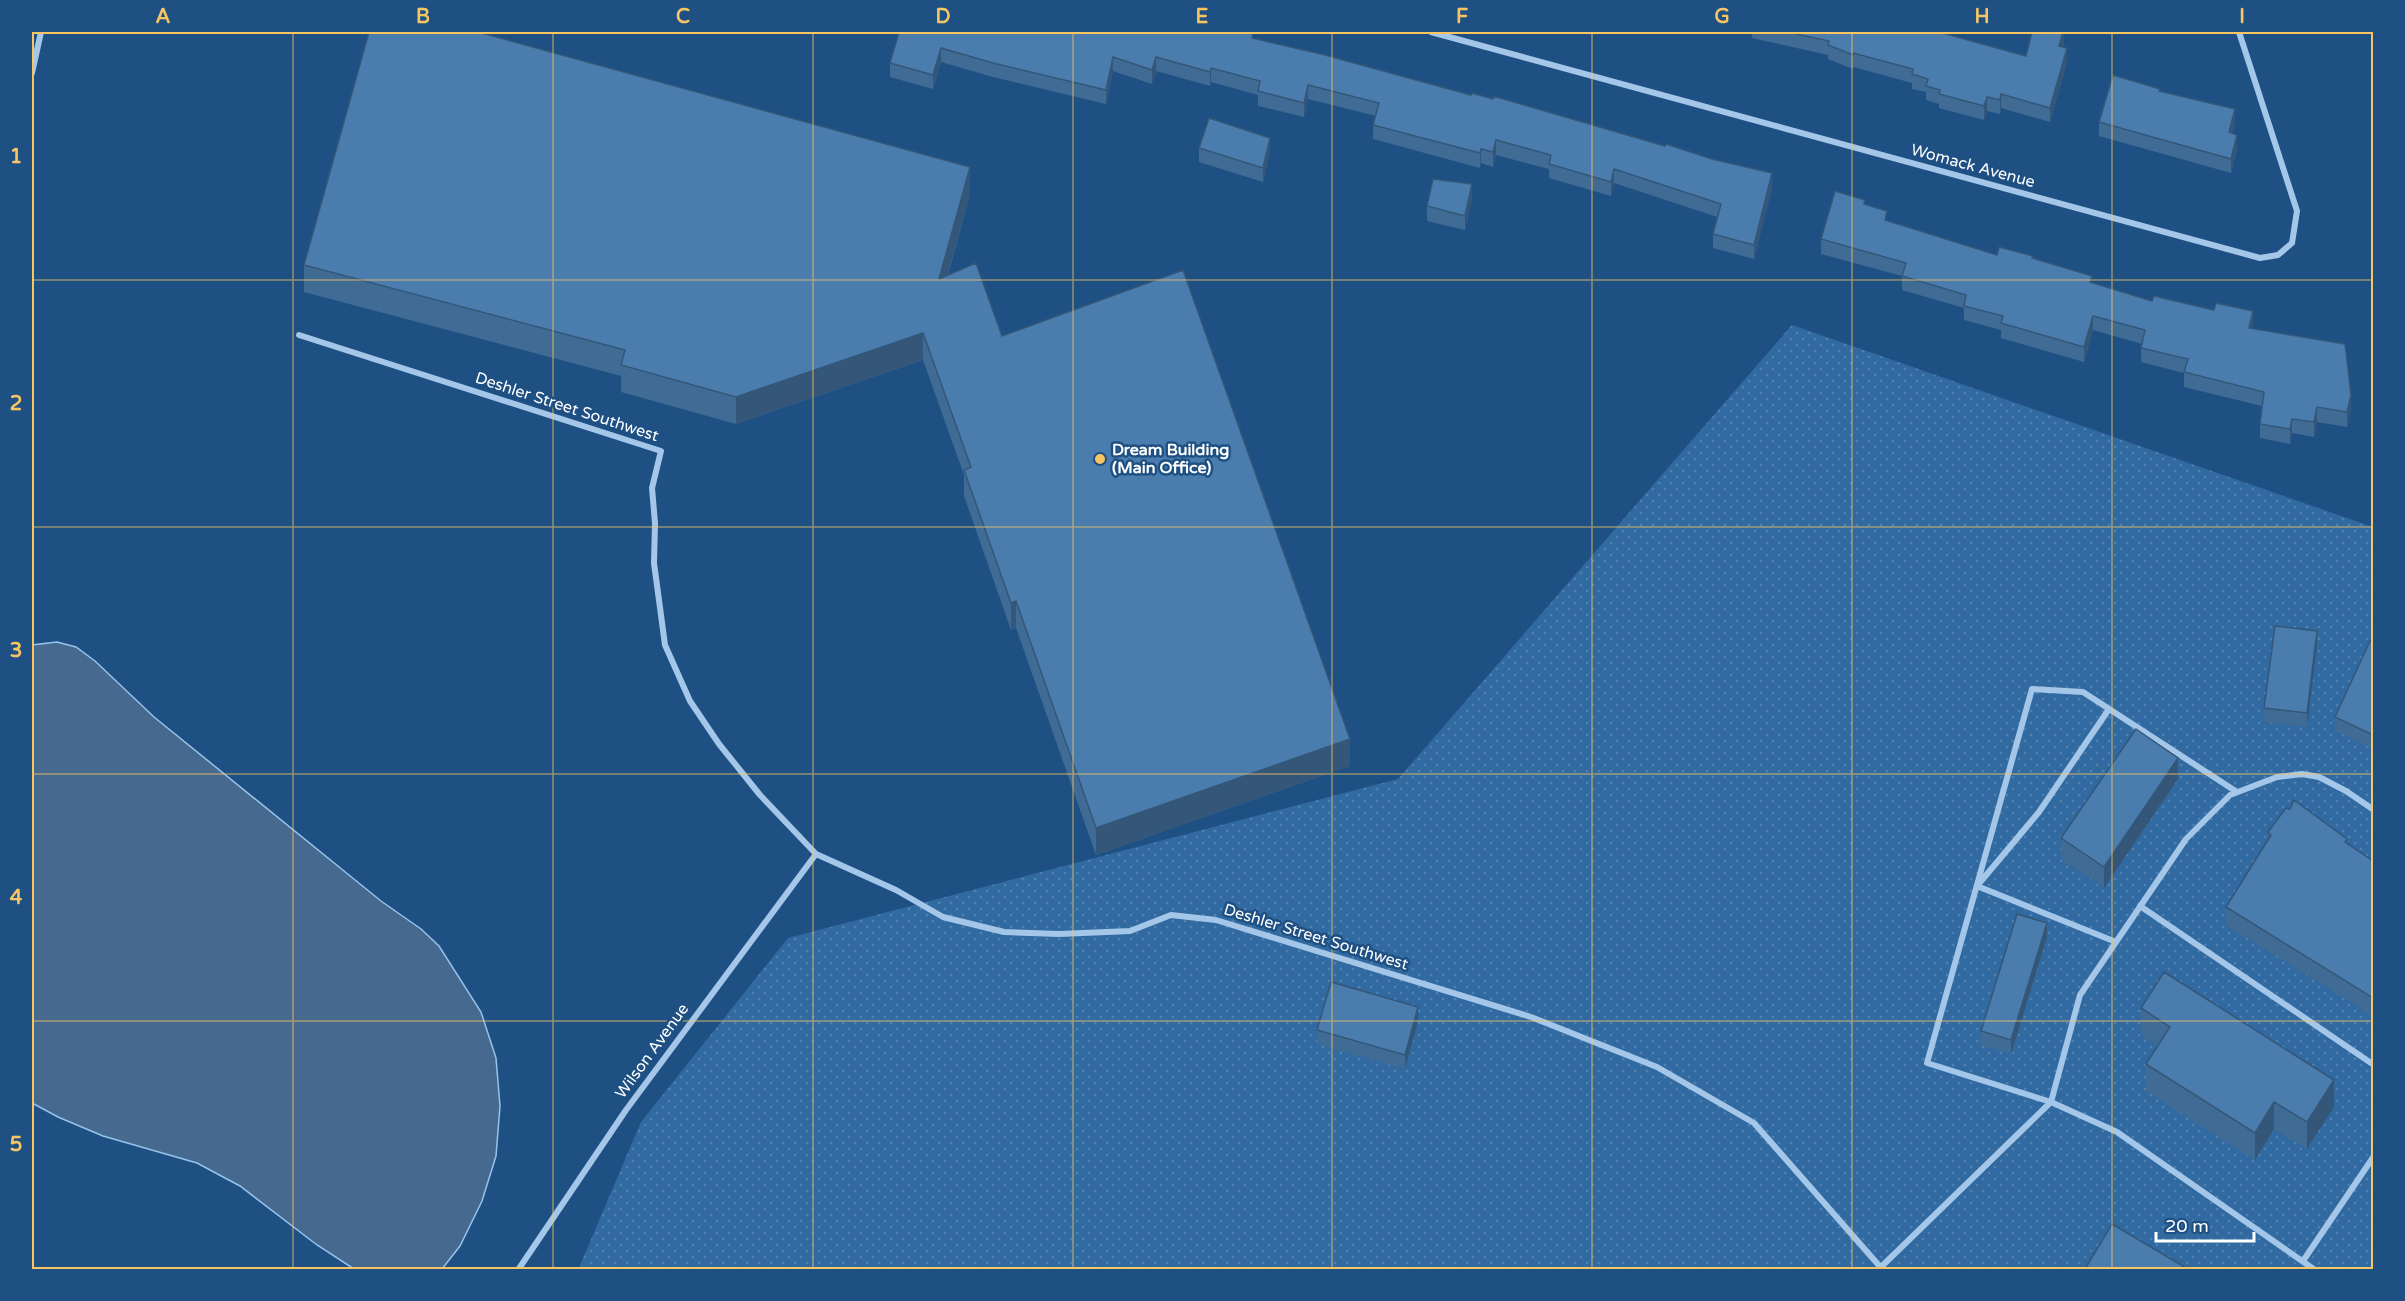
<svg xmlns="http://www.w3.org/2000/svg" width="2405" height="1301" viewBox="0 0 2405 1301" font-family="'Varela Round',sans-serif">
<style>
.grass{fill:url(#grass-dots)}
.water{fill:#466a8f;stroke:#97c3eb;stroke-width:1.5}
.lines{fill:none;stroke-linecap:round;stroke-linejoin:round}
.street{stroke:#a4c7e9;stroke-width:6}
.wall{fill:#406b95}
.shaded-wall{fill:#345779}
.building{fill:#4a7cad;stroke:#345779;stroke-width:1.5}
.grid{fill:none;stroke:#f8c563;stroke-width:1.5;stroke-opacity:0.55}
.poi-dot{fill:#f8c563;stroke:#1e5083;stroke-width:2}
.labels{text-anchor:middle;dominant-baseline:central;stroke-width:5;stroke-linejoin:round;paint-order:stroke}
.street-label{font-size:16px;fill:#fff;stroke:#1e5083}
.poi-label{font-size:16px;font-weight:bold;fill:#fff;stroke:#1e5083;text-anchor:start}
.neatline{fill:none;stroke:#f8c563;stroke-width:2}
.grid-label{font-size:20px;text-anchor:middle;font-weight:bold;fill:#f8c563}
</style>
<defs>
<pattern id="grass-dots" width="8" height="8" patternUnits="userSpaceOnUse" patternTransform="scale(1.5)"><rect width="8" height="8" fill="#316aa1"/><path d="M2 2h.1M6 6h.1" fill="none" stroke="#5080af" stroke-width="1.8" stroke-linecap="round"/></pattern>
</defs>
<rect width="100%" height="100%" fill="#1e5083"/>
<!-- grass -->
<path class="grass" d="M1792,325L2373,527V1269L578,1270L641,1122L788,938L1398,779Z"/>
<!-- water -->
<path class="water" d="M57,642L76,647L95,661L154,717L381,901L421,929L439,946L481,1012L496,1058L500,1106L496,1156L482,1201L460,1246L442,1269H354L317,1245L240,1186L197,1163L103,1136L58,1117L32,1103V645Z"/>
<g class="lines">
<!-- street -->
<path class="street" d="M1431,32L2260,258L2278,255L2292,243L2297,211L2239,32
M32,73L41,32
M299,335L661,451L652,488L655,523L654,563L665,645L690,701L719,744L760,795L816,854L896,890L943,917L1004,932L1059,934L1130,931L1171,915L1216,920L1531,1017L1657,1067L1754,1123L1883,1270
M2109,709L2039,812L1977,886L2116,942
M2237,792L2083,692L2032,689L1927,1063L2051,1102L2117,1132L2315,1270
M2140,906L2374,1065
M2303,1261L2374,1156
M1881,1267L2051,1102L2080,995L2186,839L2230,795L2277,777L2302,774L2319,777L2346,791L2374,810
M518,1270L626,1110L816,854"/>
</g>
<!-- wall -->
<path class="wall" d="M899,32L1253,39L1772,188L1754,259L1713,248V234L1717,217L1614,183L1611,196L1549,178V169L1496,155L1493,167L1481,163L1480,168L1373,139V125L1376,116L1308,99L1304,117L1258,106V95L1211,82L1210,86L1156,71L1152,84L1113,71L1106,104L993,77L941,62L933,89L890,77V63Z
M1752,32H1939L2026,56L2064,32V43L2062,47L2067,62L2050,122L2001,108L2000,114L1987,111L1984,120L1939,108V104L1926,100V92L1912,89V83L1853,67V69L1828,59V55L1752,38Z
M2160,91L2235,124L2232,133L2237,149L2231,173L2099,136V122Z
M1199,148L1270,152L1263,182L1199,162Z
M970,194L948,275L1002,336L1350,766L1096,855L1016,628L1011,630L964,496V475L923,360L736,424L621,392V376L304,292V265Z
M1472,198L1465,230L1427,221V206Z
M1865,204L1887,221L1997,255L2033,258L2092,283L2152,301L2253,326L2252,329L2351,409L2347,427L2317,422L2314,437L2292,433L2290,444L2260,438V424L2262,406L2184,387V373L2141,362V348L2142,344L2093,330L2084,362L2001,338V330L1964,320V308L1902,290V276L1821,254V239Z
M2373,642V749L2335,731V717Z
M2317,646L2307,727L2264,722V708Z
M2178,779L2104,888L2061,859V838Z
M2268,832L2347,843L2373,861V1016L2226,925V907L2268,840Z
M2047,937L2011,1054L1981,1045V1031Z
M2141,1008L2334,1107L2307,1149L2274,1129L2255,1160L2146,1091V1064L2158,1046L2141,1035Z
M1418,1021L1405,1069L1317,1044V1030Z"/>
<!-- shaded-wall -->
<path class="shaded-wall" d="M2063,32H2064V43L2059,60V46Z
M941,48V62L933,89V75Z
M2067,48V62L2050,122V108Z
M1113,57V71L1106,104V90Z
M1156,57V71L1152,84V70Z
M1211,68V82L1210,86V72Z
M1308,85V99L1304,117V103Z
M2001,94V108L2000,114V100Z
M1987,97V111L1984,120V106Z
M2235,109V124L2229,147V132Z
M2237,135V149L2231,173V159Z
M1270,138V152L1263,182V168Z
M1496,140V155L1493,167V152Z
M1481,149V163L1480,168V153Z
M970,167V194L939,305V279Z
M1614,169V183L1611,196V182Z
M1772,173V188L1754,259V245Z
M1472,184V198L1465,230V216Z
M2253,311V326L2249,342V328Z
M2093,316V330L2084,362V347Z
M923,333V360L736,424V397Z
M2351,395V409L2347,427V412Z
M2317,407V422L2314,437V422Z
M2292,419V433L2290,444V429Z
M1016,601V628L1011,630V603Z
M2317,631V646L2307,727V713Z
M1350,739V766L1096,855V828Z
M2178,758V779L2104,888V867Z
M2047,923V937L2011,1054V1040Z
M1418,1007V1021L1405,1069V1055Z
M2334,1080V1107L2307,1149V1122Z
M2274,1102V1129L2255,1160V1133Z"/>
<!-- building -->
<path class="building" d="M369,32H478L970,167L939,279L976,263L1002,336L1183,270L1350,739L1096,828L1016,601L1011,603L964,470L971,467L923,333L736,397L621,365L625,350L304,265Z
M899,32H1245L1253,34L1252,38L1325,55L1471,95L1472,93L1493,99V96L1665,146L1666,144L1712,159L1772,173L1754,245L1713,234L1721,204L1614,169L1611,182L1549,164L1551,155L1496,140L1493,152L1481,149L1480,153L1373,125L1379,103L1308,85L1304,103L1258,91L1260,81L1211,68L1210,72L1156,57L1152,70L1113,57L1106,90L993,63L941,48L933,75L890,63Z
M1787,32H1939L2026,56L2032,32H2063L2059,46L2067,48L2050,108L2001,94L2000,100L1987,97L1984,106L1939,94L1940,90L1926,86L1928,79L1912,74L1913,69L1853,53V55L1828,45L1829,41Z
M2113,75L2160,89L2159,91L2235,109L2229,132L2237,135L2231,159L2099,122Z
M1209,118L1270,138L1263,168L1199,148Z
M1433,179L1472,184L1465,216L1427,206Z
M1835,191L1865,200L1864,204L1887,211L1885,220L1997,255L1999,247L2033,256L2032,258L2092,276L2090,282L2152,301L2154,296L2214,310L2216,303L2253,311L2249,328L2345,344L2351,395L2347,412L2317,407L2314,422L2292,419L2290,429L2260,424L2264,392L2184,372L2188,359L2141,348L2145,330L2093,316L2084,347L2001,323L2003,316L1964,306L1966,295L1902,276L1906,263L1821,239Z
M2275,626L2317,631L2307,713L2264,708Z
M2370,641L2373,642V735L2335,717Z
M2136,729L2178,758L2104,867L2061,838Z
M2294,800L2347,839L2345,842L2373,861V998L2226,907L2271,835L2268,832L2286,808L2290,809Z
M2017,914L2047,923L2011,1040L1981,1031Z
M2164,972L2334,1080L2307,1122L2274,1102L2255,1133L2146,1064L2170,1027L2141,1008Z
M1331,982L1418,1007L1405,1055L1317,1030Z
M2112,1224L2188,1269H2085Z"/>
<!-- grid -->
<path class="grid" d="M293,32V1270M553,32V1270M813,32V1270M1073,32V1270M1332,32V1270M1592,32V1270M1852,32V1270M2112,32V1270M32,280H2374M32,527H2374M32,774H2374M32,1021H2374"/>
<!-- markers -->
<circle class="poi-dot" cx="1100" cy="459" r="6"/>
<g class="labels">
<!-- street labels -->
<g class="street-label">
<text transform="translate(1973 166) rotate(15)">Womack Avenue</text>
<text transform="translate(567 407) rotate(18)">Deshler Street Southwest</text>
<text transform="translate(1316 937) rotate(17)">Deshler Street Southwest</text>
<text transform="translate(652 1051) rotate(-54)">Wilson Avenue</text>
</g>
<!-- poi labels -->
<g class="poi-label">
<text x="1112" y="450">Dream Building<tspan x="1112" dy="18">(Main Office)</tspan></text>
</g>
</g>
<!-- border -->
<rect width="2405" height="1301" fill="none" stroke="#1e5083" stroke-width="66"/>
<!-- scale -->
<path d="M2156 1232v9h98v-9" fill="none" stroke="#ffffff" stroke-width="3"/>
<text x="2165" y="1232" font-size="18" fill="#ffffff" stroke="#1e5083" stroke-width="4.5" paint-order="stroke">20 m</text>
<rect x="33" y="33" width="2339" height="1235" class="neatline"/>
<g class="grid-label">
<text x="163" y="23">A</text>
<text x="423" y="23">B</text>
<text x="683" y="23">C</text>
<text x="943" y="23">D</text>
<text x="1202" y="23">E</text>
<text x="1462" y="23">F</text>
<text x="1722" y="23">G</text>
<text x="1982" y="23">H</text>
<text x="2242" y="23">I</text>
<text x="16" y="163">1</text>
<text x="16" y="410">2</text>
<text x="16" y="657">3</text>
<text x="16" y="904">4</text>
<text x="16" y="1151">5</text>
</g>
</svg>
